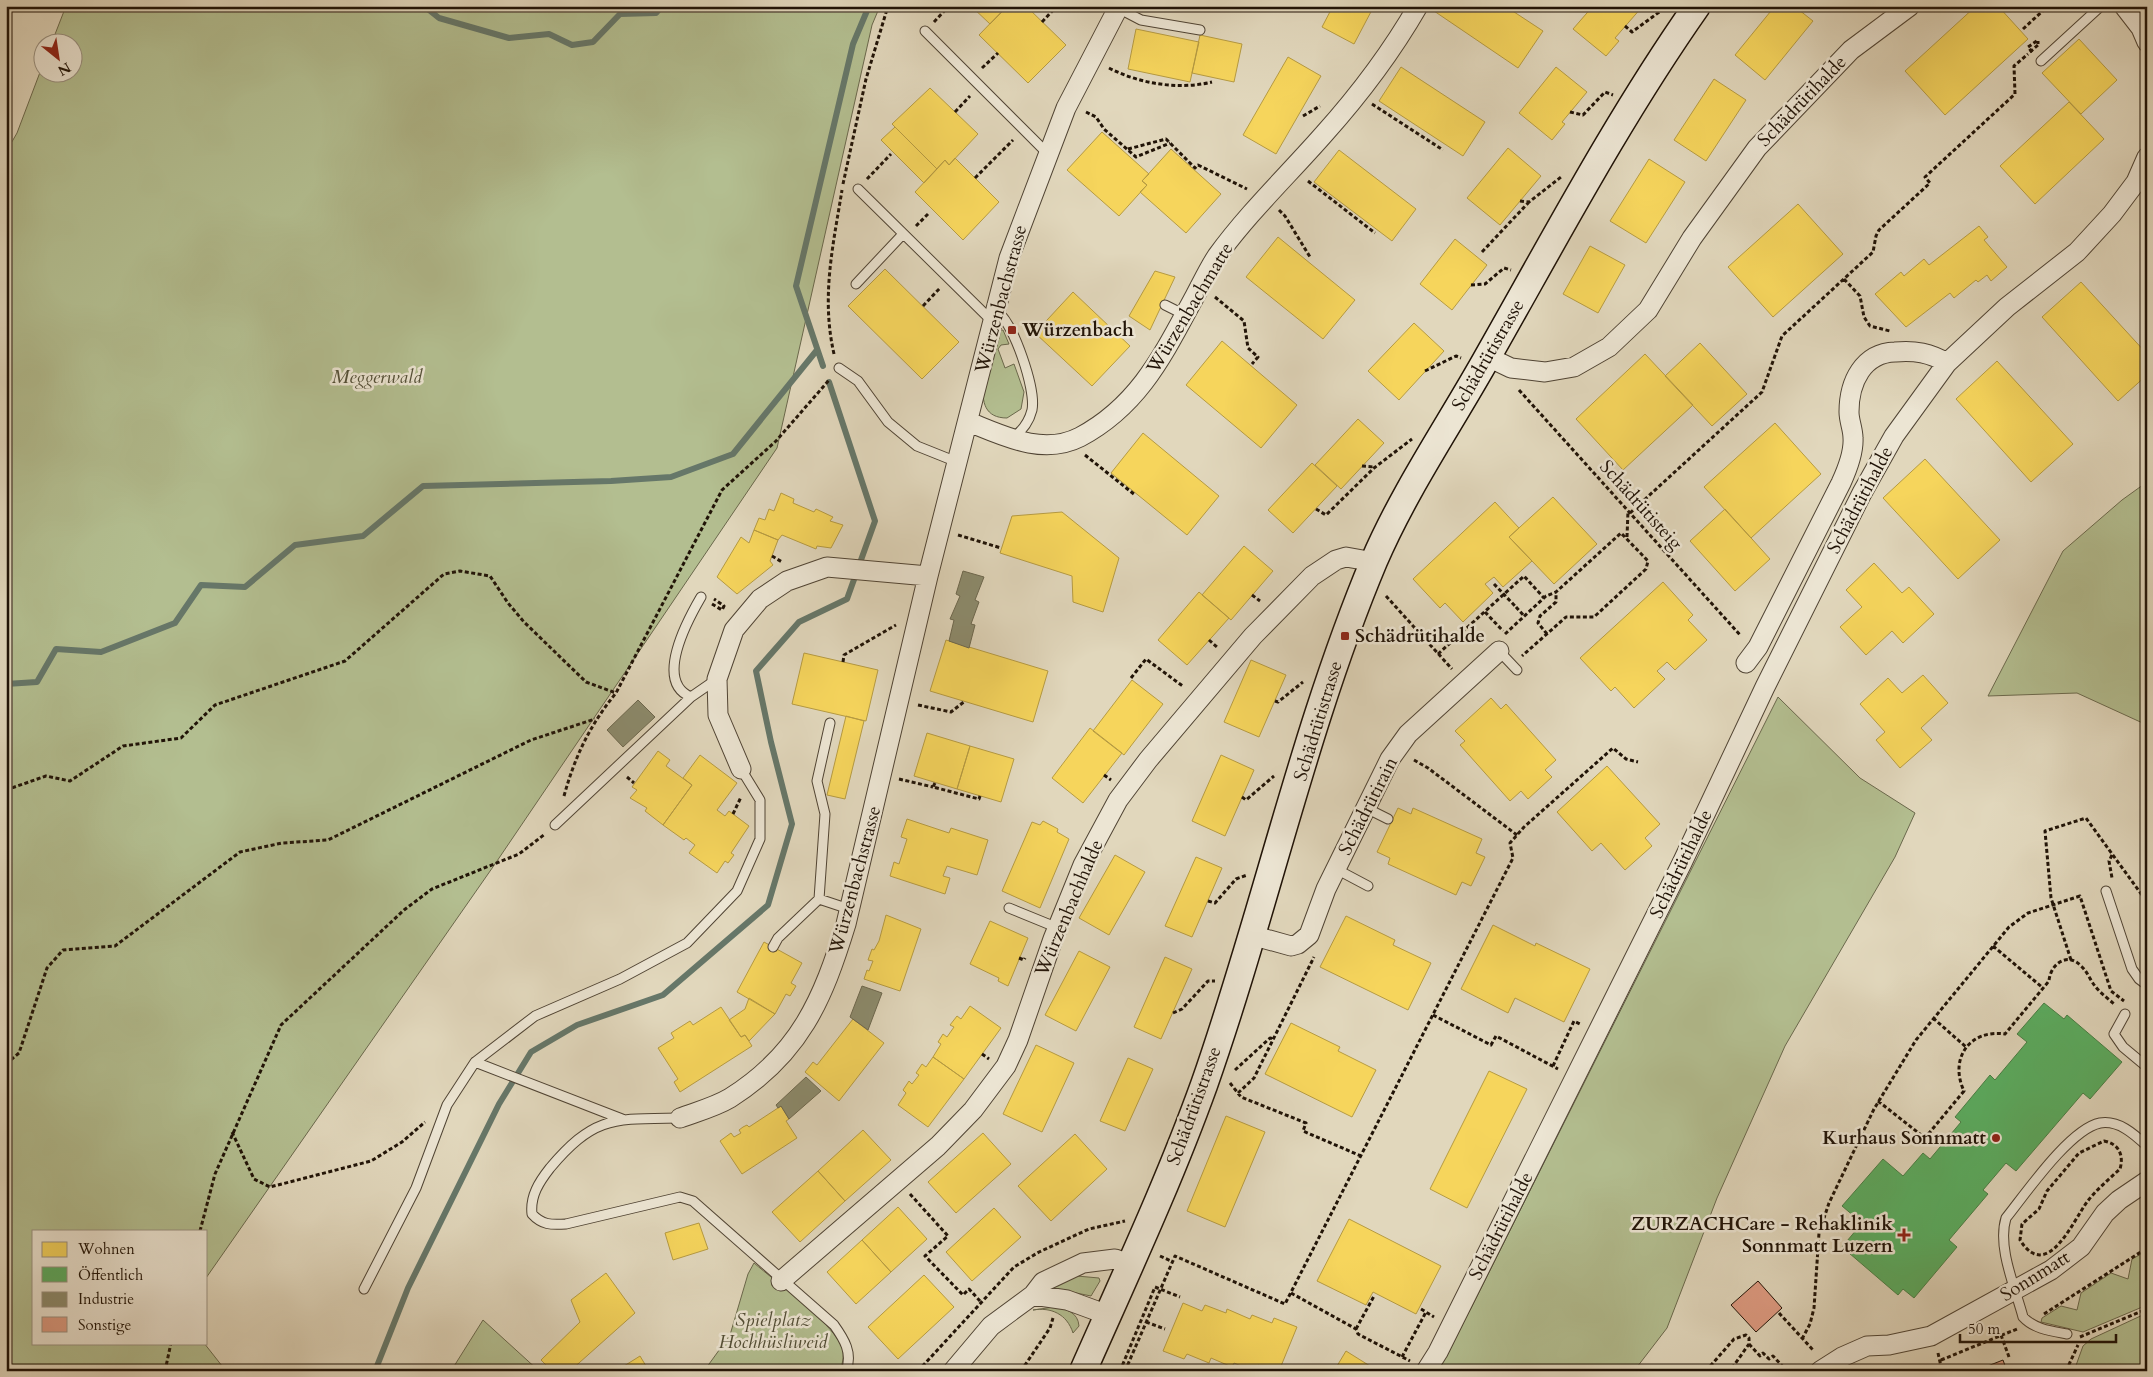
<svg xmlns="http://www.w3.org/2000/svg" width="2153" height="1377" viewBox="0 0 2153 1377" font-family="Cardo,serif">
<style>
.green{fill:#b3be90;stroke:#6a684c}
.homes{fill:#f6d55c;stroke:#b69b42}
.public{fill:#5aae61;stroke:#498046}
.industry{fill:#8c8c6e;stroke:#6c684f}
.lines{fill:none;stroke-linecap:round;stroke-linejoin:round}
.stream{stroke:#667769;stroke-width:6}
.building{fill:#de9b82;stroke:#201307}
.lane-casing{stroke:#504434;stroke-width:11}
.street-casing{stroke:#504434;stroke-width:21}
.secondary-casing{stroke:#201307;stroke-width:29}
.path{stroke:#201307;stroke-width:3;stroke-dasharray:4 2.5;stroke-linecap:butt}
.lane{stroke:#ece5d3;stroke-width:9}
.street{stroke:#ece5d3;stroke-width:19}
.secondary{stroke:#ece5d3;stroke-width:26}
.path-bridge{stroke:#201307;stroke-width:3;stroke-dasharray:4 2.5;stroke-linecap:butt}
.poi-dot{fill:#8f2418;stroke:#ece5d3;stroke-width:2}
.labels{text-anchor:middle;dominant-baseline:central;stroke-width:5;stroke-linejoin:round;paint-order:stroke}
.street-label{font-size:19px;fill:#201307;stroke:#ece5d3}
.poi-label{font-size:19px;font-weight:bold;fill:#201307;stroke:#ece5d3;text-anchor:start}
.park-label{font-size:19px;font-style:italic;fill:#534f37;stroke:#ece5d3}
</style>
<rect width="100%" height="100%" fill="#e1d7bc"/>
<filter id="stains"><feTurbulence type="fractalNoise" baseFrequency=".004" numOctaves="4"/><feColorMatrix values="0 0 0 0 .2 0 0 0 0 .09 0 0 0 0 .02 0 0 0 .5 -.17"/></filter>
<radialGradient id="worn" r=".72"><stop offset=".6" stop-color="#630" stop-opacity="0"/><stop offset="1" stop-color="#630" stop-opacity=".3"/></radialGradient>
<!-- green -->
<path class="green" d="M66,6H880L872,25L777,448L495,864L206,1278V1231H34V1343H204L226,1371H6V152L17,133L42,67V72H72V42H52Z
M1003,330L1009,344L1001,345L998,349L1005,368L1014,364L1024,392L1021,409L1007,418C963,418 992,355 998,331Z
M2147,482V725L2077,693L1988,696L2063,551L2122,500Z
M1778,697L1860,778L1915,813L1895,857L1785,1046L1717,1198L1667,1328L1634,1371H1435L1471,1308Z
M2147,1251V1305L2083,1332L2041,1322L2042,1318L2061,1306L2077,1310L2081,1293L2111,1273L2128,1279L2132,1259Z
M754,1263C776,1282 829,1320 841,1345C845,1353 843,1362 840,1371H704L730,1335L748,1274Z
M1077,1276L1099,1278L1100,1281L1091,1296L1052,1288Z
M1054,1307C1066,1309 1078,1312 1079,1326L1073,1333C1067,1314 1051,1307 1033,1310Z
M2147,1313V1371H2074L2083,1346L2091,1339Z
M483,1320L539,1371H451Z"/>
<!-- homes -->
<path class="homes" d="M971,6H998L1003,11L990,24Z
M1007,6H1026L1066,45L1028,83L979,35Z
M1333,6H1374L1354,44L1322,27Z
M1438,6H1505L1543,31L1518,68L1434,11Z
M1593,6L1642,7L1615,38L1619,41L1606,56L1573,29Z
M1775,6H1794L1813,21L1765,80L1735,55Z
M1976,6H1998L2028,39L1945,115L1905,71Z
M1136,29L1199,42L1190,82L1128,69Z
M1200,35L1242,44L1234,82L1192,73Z
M2079,39L2117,80L2081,114L2042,73Z
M1288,57L1321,76L1276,154L1243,135Z
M1401,67L1485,122L1463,156L1379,101Z
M1556,67L1587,92L1562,122L1565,124L1552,140L1519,113Z
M1714,79L1746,100L1706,161L1674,140Z
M930,88L978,134L949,165L945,160L937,169L892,124Z
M2069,102L2104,139L2035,204L2000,166Z
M895,127L937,169L924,183L881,140Z
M1102,132L1149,174L1142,181L1147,185L1119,216L1067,170Z
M1508,148L1541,176L1500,225L1467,198Z
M1171,149L1221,194L1186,233L1140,192L1147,185L1142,181Z
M1339,150L1416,209L1392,241L1314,182Z
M955,158L999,202L963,240L915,192L945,160L949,165Z
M1649,159L1685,182L1646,243L1610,221Z
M1798,204L1843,254L1773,317L1728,267Z
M1979,226L1988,237L1984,240L2007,267L1991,281L1987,275L1978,282L1976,280L1954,298L1950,293L1906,327L1875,294L1901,272L1904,276L1924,259L1929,265Z
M1278,237L1355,300L1323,339L1246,277Z
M1455,239L1487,265L1452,310L1420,284Z
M1590,246L1625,265L1598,313L1563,294Z
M885,269L959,342L922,379L848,306Z
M1155,271L1175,277L1150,330L1129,316Z
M2081,282L2147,354V375L2118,401L2042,317Z
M1073,292L1130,346L1092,386L1035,333Z
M1414,323L1444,351L1399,400L1368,371Z
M1222,341L1297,405L1261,448L1186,385Z
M1700,343L1747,394L1712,426L1665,376Z
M1645,354L1693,405L1623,470L1576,419Z
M1997,361L2073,444L2031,482L1956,399Z
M1358,419L1384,443L1341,489L1315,465Z
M1775,423L1821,474L1751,538L1704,487Z
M1143,433L1219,496L1187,535L1111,473Z
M1925,459L2000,540L1958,579L1883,498Z
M1312,463L1337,486L1293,533L1268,510Z
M781,493L794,499L793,503L814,512L816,509L833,517L830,521L843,525L831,548L817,546L816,549L782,535L778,540L754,530L759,518L765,520L769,509L774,511Z
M1553,497L1597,544L1554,584L1509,537Z
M1495,502L1519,528L1509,537L1532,561L1503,587L1494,577L1485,584L1493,593L1463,622L1445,603L1440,608L1413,579Z
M1725,509L1770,559L1735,591L1690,541Z
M1062,512L1119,558L1103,612L1073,602L1072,576L1000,553L1012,516Z
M754,530L778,540L770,561L773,565L737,594L717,577L741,537L749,543Z
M1244,546L1273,571L1231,620L1202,595Z
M1874,563L1902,593L1909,587L1934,614L1903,643L1892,631L1866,655L1840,627L1862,607L1846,590Z
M1663,582L1693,615L1688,620L1707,640L1675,670L1667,662L1657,671L1665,679L1634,708L1615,687L1611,691L1580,658Z
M1199,592L1229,618L1187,665L1158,640Z
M946,640L1048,671L1033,722L930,691Z
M804,653L878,670L866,721L792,704Z
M1251,660L1286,675L1259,737L1224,722Z
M1923,675L1948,703L1921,728L1932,740L1900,768L1876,740L1885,732L1860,704L1888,678L1902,693Z
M1132,680L1163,704L1124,755L1093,731Z
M1491,698L1501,709L1506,704L1556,760L1545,770L1552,777L1528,799L1521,791L1510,801L1460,745L1465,741L1455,731Z
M846,716L864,721L845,799L827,795Z
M1090,728L1122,753L1083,803L1052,778Z
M927,733L970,746L957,789L914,776Z
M970,746L1014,759L1001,802L957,789Z
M658,751L670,760L666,766L692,785L663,825L645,811L647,808L630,798L637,790L632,787Z
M700,755L737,783L717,810L725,816L729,811L749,826L731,853L734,855L728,863L725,861L717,873L689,853L695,845L686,838L684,840L663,825L692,785L683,778Z
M1221,755L1254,770L1225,836L1192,821Z
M1607,766L1660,824L1645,838L1652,846L1625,870L1601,843L1592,851L1557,812Z
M1398,808L1411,814L1413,808L1482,839L1476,853L1485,857L1471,886L1462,882L1456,895L1388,864L1390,858L1377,852Z
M907,819L949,833L951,828L988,840L977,875L947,866L943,876L950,878L945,894L890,876L894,862L899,864L907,839L901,837Z
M1043,821L1058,829L1057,832L1069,839L1040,908L1002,891L1032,822L1040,825Z
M1115,855L1145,872L1109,935L1079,918Z
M1196,857L1222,868L1192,937L1165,926Z
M886,915L921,929L900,991L864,979L867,970L869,971L873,961L868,960L872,949L874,950L879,941Z
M1346,916L1395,940L1393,945L1431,963L1408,1010L1320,967Z
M990,921L1028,938L1008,986L998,981L999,978L970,964Z
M1493,925L1535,946L1536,943L1590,969L1564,1022L1515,998L1508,1013L1461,989Z
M764,942L802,963L791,983L796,986L790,996L786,994L775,1014L737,992Z
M1079,951L1110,967L1076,1031L1045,1015Z
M1165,957L1192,969L1161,1039L1134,1027Z
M749,998L775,1014L749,1041L745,1035L741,1037L729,1020L745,1009Z
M970,1006L1001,1028L964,1079L933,1057L941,1044L938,1042L943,1034L947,1037L954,1027L950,1025L957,1016L961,1019Z
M721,1007L741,1037L745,1035L752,1046L680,1092L674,1082L678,1079L658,1048L674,1038L671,1033L690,1021L693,1025Z
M853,1019L884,1043L839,1101L805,1072L813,1062L817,1065Z
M1291,1023L1340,1047L1338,1051L1376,1070L1352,1117L1265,1074Z
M1036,1045L1074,1063L1042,1132L1003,1114Z
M933,1057L964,1079L928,1127L898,1105L906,1093L903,1090L909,1081L912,1084L919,1075L916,1073L922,1064L926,1067Z
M1128,1058L1153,1069L1125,1131L1100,1121Z
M1489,1071L1527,1089L1467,1208L1430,1189Z
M781,1106L789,1119L786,1121L797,1138L742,1174L720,1141L731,1133L734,1137L741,1133L739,1130L743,1127L747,1125L749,1127Z
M1226,1116L1265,1132L1225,1227L1187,1211Z
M863,1130L891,1160L845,1201L818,1171Z
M983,1133L1011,1164L956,1213L928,1182Z
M1075,1134L1107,1169L1051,1221L1018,1186Z
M818,1171L845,1201L800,1242L772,1212Z
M898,1207L927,1239L891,1272L862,1240Z
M994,1208L1021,1237L972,1281L946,1252Z
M1349,1219L1441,1266L1416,1314L1373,1292L1366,1305L1317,1281Z
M699,1223L708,1249L673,1260L665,1233Z
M862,1240L891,1272L856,1304L827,1272Z
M606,1273L635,1313L570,1371H552L541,1360L580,1322L571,1300Z
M924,1275L954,1307L898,1359L868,1327Z
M1183,1303L1202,1311L1205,1305L1226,1313L1227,1309L1250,1319L1252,1315L1272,1323L1274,1318L1297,1327L1279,1371H1272L1258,1365L1255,1371H1253L1234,1363L1232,1367L1211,1358L1209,1363L1187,1354L1184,1359L1163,1351Z
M1346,1351L1378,1371H1334Z
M640,1356L649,1371H616Z"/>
<!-- public -->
<path class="public" d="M2044,1003L2064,1019L2067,1015L2122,1062L2090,1099L2083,1093L2016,1171L2006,1163L1983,1190L1988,1194L1949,1240L1957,1247L1914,1298L1903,1289L1898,1295L1842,1247L1862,1223L1842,1206L1883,1159L1903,1176L1923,1153L1930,1159L1961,1122L1955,1117L1990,1075L1995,1080L2027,1042L2017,1034Z"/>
<!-- industry -->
<path class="industry" d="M963,571L984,577L975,600L979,602L971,624L975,625L969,648L949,641L954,620L950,619L960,596L956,594Z
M638,700L655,717L623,747L607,730Z
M862,986L882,993L868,1030L850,1017Z
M806,1077L821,1091L789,1119L781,1106L778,1108L776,1105Z"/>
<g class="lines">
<!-- stream -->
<path class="stream" d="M424,6L439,18L509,38L549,34L572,45L593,42L620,14L656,13L662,6
M823,366L796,286L853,44L869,6
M6,684L37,682L56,649L101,652L175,623L201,585L245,587L295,545L363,536L423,486L611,481L671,477L733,454L817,350
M375,1371L408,1288L499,1104L531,1052L577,1025L663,995L768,905L792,824L771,742L756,671L799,622L847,599L875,521L829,382"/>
</g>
<!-- building -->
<path class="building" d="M1758,1281L1782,1308L1756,1332L1731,1305Z
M2003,1360L2007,1371H1975Z"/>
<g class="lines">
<!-- lane casing -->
<g class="lane-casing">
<path id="lane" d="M1118,8L1141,20L1200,30
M925,31L1048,154
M2041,61L2101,6
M858,189L994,323
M856,284L903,234
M1165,305L1185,315
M997,311C1014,324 1036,389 1032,410C1029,422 1022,431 1013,438
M839,368L858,381L888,422L917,446L957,462
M1499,651L1517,670
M691,697C654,682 687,621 701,597
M1366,808L1388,819
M555,825L691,697L717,679
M1336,869L1368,886
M2106,891L2132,969L2139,979L2147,985
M819,899L825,814L817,781L830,723
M1009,908L1058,928
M773,947L778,938L819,899L849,909
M2125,1014L2114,1034L2123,1047L2147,1067
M680,1118C614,1119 595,1115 550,1168C539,1182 530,1196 532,1214C542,1225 551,1225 566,1224L680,1197L693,1201L834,1325C844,1339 853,1353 846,1371
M622,1119L475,1062L535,1016L620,979L687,943L737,891L760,839V800L741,769
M364,1289L416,1188L447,1105L475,1062
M2067,1334C2051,1331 2034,1329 2023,1317C2015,1287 1997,1247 2006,1218C2026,1193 2070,1129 2100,1123C2119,1120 2134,1134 2147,1146"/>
</g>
<!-- street casing -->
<g class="street-casing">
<path id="street" d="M2124,6L2141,28L2147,42
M1488,357L1511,368L1545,372L1574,367L1609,347L1648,310L1692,238L1757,148L1851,50L1910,6
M969,422C1004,436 1043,456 1080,437C1140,405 1164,353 1195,296C1202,283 1209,268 1217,256C1249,212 1288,175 1324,134C1359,95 1392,51 1418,6
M1746,663L1758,647L1841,483C1847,470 1854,453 1853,438C1853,429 1849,421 1849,412C1849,382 1863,353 1895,352C1915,350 1930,353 1947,363
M741,769L718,715L717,679L734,630L760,599L787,581L827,567L928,576
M1251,935L1291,946L1298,944L1309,935L1326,889L1390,759L1408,734L1499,651
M680,1118C696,1112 715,1107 730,1098C800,1054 823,999 846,924L928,576L1009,258L1066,108L1119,6
M781,1281L938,1146L973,1110L1006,1066L1018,1040L1053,939L1083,865L1118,800L1148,760L1253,636L1312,576L1336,560L1346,557L1374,562
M1033,1295L1067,1300L1108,1315
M953,1371L991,1326L1033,1295L1043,1282L1083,1263L1115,1259L1129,1264
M1426,1371L1438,1352L1682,863L1765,687L1862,493L1894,436L1947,363L2007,307L2077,252L2112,214L2136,182L2147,157
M1820,1371L1842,1357L1867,1346L1889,1345L1931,1336L2051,1270L2081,1247L2105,1213L2119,1200L2147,1181"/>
</g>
<!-- secondary casing -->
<g class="secondary-casing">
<path id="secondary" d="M1083,1371C1125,1276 1169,1182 1204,1085C1265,912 1303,730 1374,561C1405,489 1450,424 1488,356C1555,238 1619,117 1697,6"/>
</g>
<!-- path -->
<path class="path" d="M934,22L949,6
M1042,22L1057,6
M1625,26L1632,32L1666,7
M2023,29L2048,6
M2032,52L2028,47L2038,40V44
M982,68L998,53
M1109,68C1140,84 1179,90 1212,82
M1372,104L1443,150
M955,112L970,96
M1086,112L1096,117L1104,129L1136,157L1170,143
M1570,112L1583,115L1605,92L1613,95
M1303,116L1320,106
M1128,149L1166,139L1195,168L1198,165L1247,189
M975,178L1013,140
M867,179L891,154
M1308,181L1375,233
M843,184L866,79L888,6
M1520,201L1529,202L1561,177
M1279,210L1285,216L1310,257
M916,226L928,214
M1482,252L1529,202
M1844,279L1860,296L1864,317L1870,326L1890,331
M1471,285L1485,284L1504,268L1511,270
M1215,297L1244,321L1248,348L1258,357L1252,364
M923,306L940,288
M834,354C821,297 833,246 842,190
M1425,371L1456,356L1461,358
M1519,390L1741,636
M1085,455L1135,495
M1362,466L1374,467
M1316,509L1326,515L1374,468L1412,439
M1630,513L1762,392L1782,336L1873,252L1876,236L1879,230L1930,183L1925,177L2015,94L2014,66L2028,54
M958,535L1001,548
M1627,537L1628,511
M772,556L782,562
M1252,595L1260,601
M1386,596L1452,669
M712,604L722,610L724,606L714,599
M1516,607L1524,616
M1485,612L1503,631
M1505,634L1546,596L1556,592L1621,533L1648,561L1646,569L1594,617H1566L1522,656
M1547,634L1538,623L1540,616L1556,602V592
M1209,640L1218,648
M1438,654L1524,576L1544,598
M843,662L844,655L896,625
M1131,678L1146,659L1184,687
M1275,701L1278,702L1303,682
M918,705L951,712L965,701
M1414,760L1428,768L1517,835
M1104,775L1111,780
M627,777L634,783
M899,779L933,787
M935,783L933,787L979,799L980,796
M6,790L46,776L70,781L123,746L181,738L215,705L345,661L444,574L460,571L490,576L508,603L524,622L586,682L616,693
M564,796C575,756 590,725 616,693L722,490L776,441L830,379
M1242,797L1246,800L1274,776
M733,814L741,797
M2112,855L2109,861L2112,878
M1208,901L1215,903L1236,879L1247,875
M1993,946L2043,988
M1019,958L1024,960L1025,958
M2071,960L2051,898L2045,831L2086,818L2147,902
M1173,1013L1182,1009L1208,981H1215
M1433,1015L1491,1045L1496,1036L1558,1069
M1933,1018L1966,1047
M982,1054L989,1059
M6,1064L19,1053L47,968L63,950L115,946L240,852L282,843L328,840L531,740L595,719
M1553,1066L1574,1021L1580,1024
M1235,1070L1270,1038L1274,1039
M1230,1083L1241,1097L1306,1123L1303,1131L1361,1156
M1238,1093L1254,1078L1314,957
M1878,1101L1925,1138L1964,1091C1949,1059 1969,1029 2005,1034L2049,981C2050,965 2067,951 2081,966C2087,971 2090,980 2095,986C2100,993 2109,999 2115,1005
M232,1132L254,1179L270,1187L371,1161L402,1142L425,1122
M2104,1141C2119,1144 2124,1155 2120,1169C2109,1179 2096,1190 2087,1202C2073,1221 2047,1283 2020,1240L2022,1224L2039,1209L2047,1191L2079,1153Z
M910,1194L948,1236L925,1256L963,1295L969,1289L980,1301
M200,1231L215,1174L281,1025L404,910L432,889L519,854L545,834
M1160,1256L1173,1262
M1291,1293L1356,1329L1358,1334L1410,1361
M1421,1309L1434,1317
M1779,1313L1814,1351
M2044,1314L2147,1248
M1146,1322L1165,1329
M1356,1329L1374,1296
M2001,1335L2009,1357
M2080,1337L2147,1309
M1802,1339L1810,1324L1814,1308L1819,1233L1829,1203L1874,1109L1916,1040L2009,927L2028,913L2080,896L2111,991L2124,1001
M1749,1344L1760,1356L1763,1353L1769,1359L1773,1356L1787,1371
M1938,1353L1942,1371
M1402,1357L1426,1312
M1941,1360L2017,1329
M165,1371L171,1343
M918,1371L1014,1267L1039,1252L1089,1229L1125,1221
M1021,1371L1050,1328L1053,1318
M1120,1371L1155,1287L1180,1297
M1125,1371L1175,1256L1285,1304L1513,858L1510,843L1524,827L1613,748L1626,759L1638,762
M1706,1371L1734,1339L1746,1335L1749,1338V1344L1730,1371
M2066,1371L2078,1345"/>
<!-- lane -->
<use href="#lane" class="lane"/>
<!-- street -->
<use href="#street" class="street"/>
<!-- secondary -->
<use href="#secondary" class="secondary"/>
<!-- path-bridge -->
<path class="path-bridge" d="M2030,52L2038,45
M1494,584L1516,607"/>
</g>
<!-- markers -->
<g class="poi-dot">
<rect x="1007" y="325" width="10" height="10" rx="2.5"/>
<rect x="1340" y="631" width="10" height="10" rx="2.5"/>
<circle cx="1996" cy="1138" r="5"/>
<path d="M1901.5 1227.5h5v5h5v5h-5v5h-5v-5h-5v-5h5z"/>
</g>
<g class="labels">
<!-- street labels -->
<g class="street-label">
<text transform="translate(1802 101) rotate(-46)">Schädrütihalde</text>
<text transform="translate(1001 299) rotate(-75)">Würzenbachstrasse</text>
<text transform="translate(1190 308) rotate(-59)">Würzenbachmatte</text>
<text transform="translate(1488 355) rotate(-60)">Schädrütistrasse</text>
<text transform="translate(1860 500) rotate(-62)">Schädrütihalde</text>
<text transform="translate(1641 505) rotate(48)">Schädrütisteig</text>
<text transform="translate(1318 721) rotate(-73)">Schädrütistrasse</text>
<text transform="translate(1368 806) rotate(-63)">Schädrütirain</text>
<text transform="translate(1681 864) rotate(-64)">Schädrütihalde</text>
<text transform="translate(855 880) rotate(-75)">Würzenbachstrasse</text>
<text transform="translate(1069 908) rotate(-67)">Würzenbachhalde</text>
<text transform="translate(1194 1106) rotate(-70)">Schädrütistrasse</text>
<text transform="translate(1501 1226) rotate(-63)">Schädrütihalde</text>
<text transform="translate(2035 1276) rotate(-32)">Sonnmatt</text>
</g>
<!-- poi labels -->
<g class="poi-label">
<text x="1022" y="330">Würzenbach</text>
<text x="1355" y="636">Schädrütihalde</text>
<text x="1986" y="1138" text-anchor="end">Kurhaus Sonnmatt</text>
<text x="1893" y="1224" text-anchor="end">ZURZACHCare - Rehaklinik<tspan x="1893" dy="22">Sonnmatt Luzern</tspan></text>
</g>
<!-- park labels -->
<g class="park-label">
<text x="377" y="377">Meggerwald</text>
<text x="773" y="1320">Spielplatz<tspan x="773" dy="22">Hochhüsliweid</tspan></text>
</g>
</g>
<!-- margin -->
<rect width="2153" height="1377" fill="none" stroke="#e1d7bc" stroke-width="25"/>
<rect x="8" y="8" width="2138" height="1362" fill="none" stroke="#201307" stroke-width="2.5"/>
<rect x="12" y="12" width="2128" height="1352" fill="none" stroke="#201307"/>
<!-- legend -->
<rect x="32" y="1230" width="175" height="115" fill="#ece5d3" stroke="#9a9181"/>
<rect x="42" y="1242" width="25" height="15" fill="#f6d55c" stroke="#9a9181"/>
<text x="78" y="1254" font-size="15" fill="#201307">Wohnen</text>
<rect x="42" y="1267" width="25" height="15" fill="#5aae61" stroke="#9a9181"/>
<text x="78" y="1280" font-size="15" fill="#201307">Öffentlich</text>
<rect x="42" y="1292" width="25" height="15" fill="#8c8c6e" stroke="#9a9181"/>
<text x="78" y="1304" font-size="15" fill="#201307">Industrie</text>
<rect x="42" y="1317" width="25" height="15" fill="#de9b82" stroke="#9a9181"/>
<text x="78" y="1330" font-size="15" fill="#201307">Sonstige</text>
<!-- north arrow -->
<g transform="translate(58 58) rotate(150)"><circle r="24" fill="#ece5d3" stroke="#9a9181"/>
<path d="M0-4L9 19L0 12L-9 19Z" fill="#8f2418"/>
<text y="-8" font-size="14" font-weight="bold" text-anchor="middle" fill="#201307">N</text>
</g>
<!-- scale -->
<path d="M1960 1334v8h156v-8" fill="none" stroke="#201307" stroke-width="2.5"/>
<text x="1968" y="1334" font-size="15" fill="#201307" stroke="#ece5d3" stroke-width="4" paint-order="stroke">50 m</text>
<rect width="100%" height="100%" filter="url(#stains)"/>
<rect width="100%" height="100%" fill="url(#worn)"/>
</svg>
